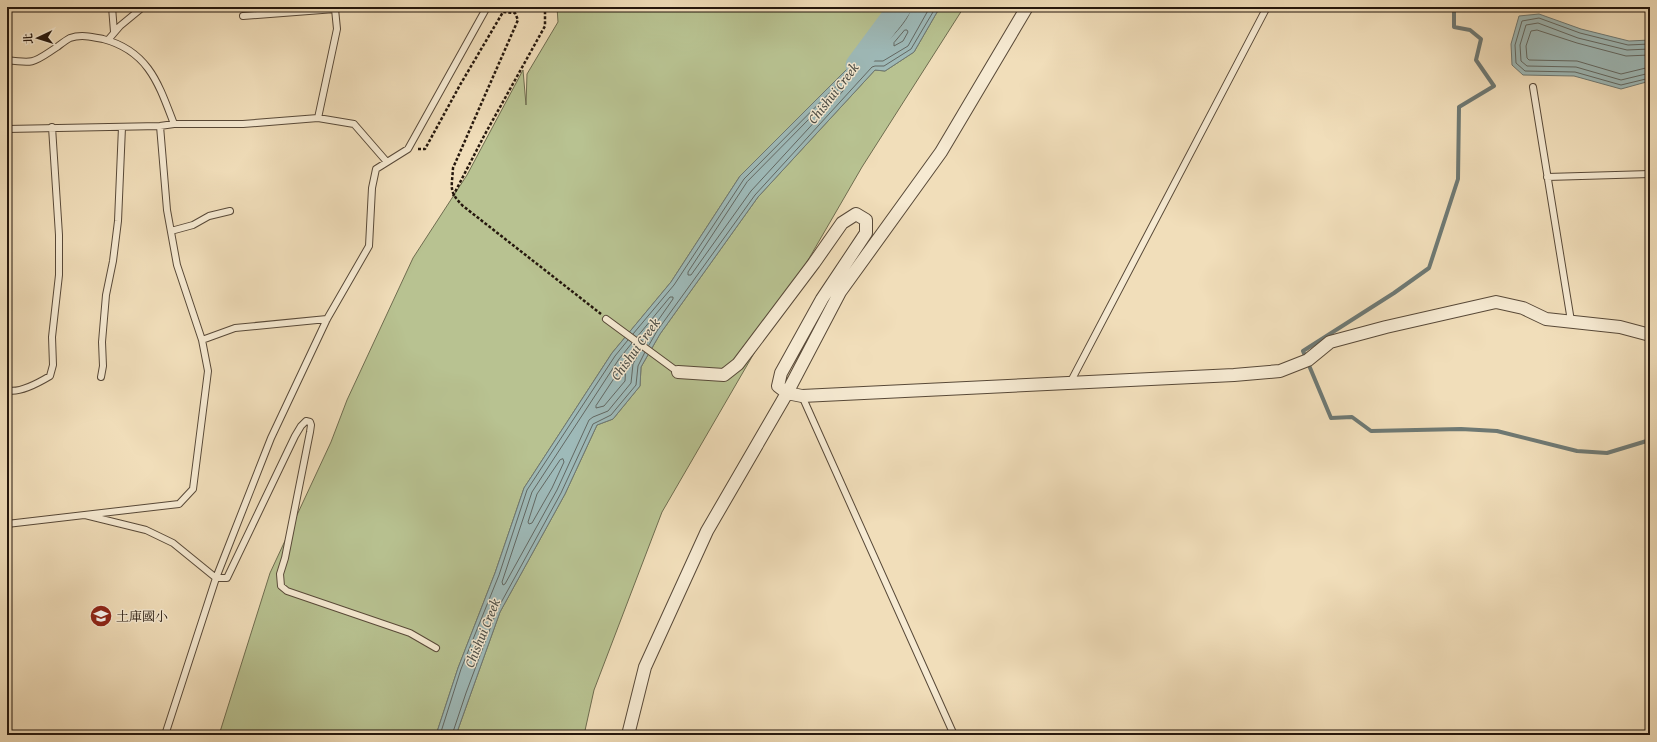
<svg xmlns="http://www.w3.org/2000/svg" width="1657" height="742" viewBox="0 0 1657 742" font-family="'Gentium Book Plus','Noto Serif TC',serif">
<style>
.green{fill:#b8c291;stroke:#6e6c4f}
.water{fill:#9ebab9;stroke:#6e7974}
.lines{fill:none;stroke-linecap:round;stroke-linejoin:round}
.shore{stroke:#626863;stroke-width:1}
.stream{stroke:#6e7974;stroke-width:4}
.river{stroke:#9ebab9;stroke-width:23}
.service-casing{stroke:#584938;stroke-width:8}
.minor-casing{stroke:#584938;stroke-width:14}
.path{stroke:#25170d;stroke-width:2.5;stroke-dasharray:3 2;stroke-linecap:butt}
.service{stroke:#f6ead2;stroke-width:6}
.minor{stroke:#f6ead2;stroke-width:12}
.labels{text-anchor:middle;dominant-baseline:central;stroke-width:3;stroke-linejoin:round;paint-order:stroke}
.poi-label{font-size:13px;fill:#25170d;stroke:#f6ead2;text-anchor:start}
.water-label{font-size:14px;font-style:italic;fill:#4f5049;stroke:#f6ead2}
</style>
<rect width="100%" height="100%" fill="#f1deba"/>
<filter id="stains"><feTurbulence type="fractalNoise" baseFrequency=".005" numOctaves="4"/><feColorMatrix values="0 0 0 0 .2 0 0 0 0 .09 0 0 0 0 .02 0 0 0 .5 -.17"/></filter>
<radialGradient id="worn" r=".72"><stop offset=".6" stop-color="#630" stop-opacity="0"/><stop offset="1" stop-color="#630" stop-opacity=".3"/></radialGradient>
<!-- green -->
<path class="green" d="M557,7H903L891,25L740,176L671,282L612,353L524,488L495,573L458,668L436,735H219L270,573L331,442L347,400L413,258L467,175L523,70L526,105L527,74L558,22Z
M940,7H964L862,167L662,512L594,690L584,735H456L500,612L565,494L597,425L613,419L640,386L641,367L660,334L758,197L875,70L885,71L914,52Z"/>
<!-- water -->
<path class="water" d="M903,7H940L914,52L885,71L875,70L758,197L660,334L641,367L640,386L613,419L597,425L565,494L500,612L456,735H436L458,668L495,573L524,488L612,353L671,282L740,176L891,25Z
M1539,14L1581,29L1629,41L1650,40V81L1621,89L1574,76L1523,75L1512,65L1511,44L1519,16Z"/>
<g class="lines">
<!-- shore -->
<path class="shore" d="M911,7C910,22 881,47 870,58L871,61H883L908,46L930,7
M905,30H907L908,32L903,41L894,46V43Z
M1650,44L1628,45L1580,33L1539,18L1522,21L1515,45L1516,63L1525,71L1575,72L1621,85L1650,78
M1650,49L1627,50L1578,38L1538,23L1526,25L1520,45L1521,61L1527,66L1576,67L1621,80L1650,73
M1650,55L1626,56L1577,43L1537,30L1531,31L1526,46L1527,58L1529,60L1577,61L1621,74L1650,67
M840,88H843V91L751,191L691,275H688V272L747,182Z
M633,334L674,285L744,179L894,28L905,11L906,7
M637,337L670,297H673V299L652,329L645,342
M632,343L619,359L532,492L502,582L503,585L505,584L557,490L589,420L593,417L608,411L631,383L633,364L641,349
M649,345L657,331L755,195L872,67L875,66H884L911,49L936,7
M624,364L626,365L625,381L604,406L596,408V406Z
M563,459L564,462L552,488L532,523L529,524L528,522L537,494L560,460Z
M440,735L461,669L499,575L527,490L615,356L628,340
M452,735L466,693L497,610L561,493L593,424L611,415L636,385L638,366L645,352"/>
<!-- stream -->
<path class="stream" d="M1454,7V27L1470,30L1481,39L1476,60L1494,86L1459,107L1458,179L1429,268L1394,293L1303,351L1331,418L1352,417L1371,431L1461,429L1497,431L1577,451L1607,453L1650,440"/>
<!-- river -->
<path class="river" d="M857,65L900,7"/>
<!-- service casing -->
<g class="service-casing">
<path id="service" d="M112,7L114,32
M243,16L335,9L337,29L318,118
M108,40L120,26L143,7
M7,60C36,64 34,62 57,47C61,44 66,40 70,38C81,34 93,37 103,39C149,51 159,85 174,124
M1533,87L1571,321
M7,129L160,126L174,124H243L318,118L354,124L387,162
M1547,177L1650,174
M171,231L193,225L209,216L230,211
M606,319L678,372
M202,340L235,328L327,319
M101,377L103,366L102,342L106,295L113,261L118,221L122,127
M1070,383L1267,7
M7,390C19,394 40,382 50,376L53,365L52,337L59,275V235L52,127
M802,396L954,735
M85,515L146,530L173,543L216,578H227L295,436L301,426L306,421L310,422L311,425L310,432L285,558L280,574L281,586L287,591L410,633L436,648
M7,524L179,504L193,489L208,371L202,340L177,265L167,210L160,126
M165,735L216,578L271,438L327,319L369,246L372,188L376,169L408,149L487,7"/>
</g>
<!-- minor casing -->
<g class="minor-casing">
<path id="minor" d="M678,372L724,375L738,364L814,263L842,223L856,214L866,220V233L822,299L781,373L778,386L787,393L802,396L1234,375L1280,371L1308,360L1330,342L1386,327L1496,302L1523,308L1546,319L1620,327L1650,335
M628,735L645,667L707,531L787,393L840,292L941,152L1027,7"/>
</g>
<!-- path -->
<path class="path" d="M418,149H425L460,85L503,12L515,13L518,20L453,168C452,188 448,191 463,206L601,314
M453,196L484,136L545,26V7"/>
<!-- service -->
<use href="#service" class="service"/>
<!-- minor -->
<use href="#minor" class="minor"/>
</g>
<!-- icons -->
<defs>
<g id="school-disc" transform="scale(1.15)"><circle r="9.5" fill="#8f2418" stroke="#f6ead2"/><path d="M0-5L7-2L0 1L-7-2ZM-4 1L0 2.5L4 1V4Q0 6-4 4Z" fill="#fff"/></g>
</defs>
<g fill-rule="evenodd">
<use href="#school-disc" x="101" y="616"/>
</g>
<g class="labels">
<!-- poi labels -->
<g class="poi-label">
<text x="116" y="616">土庫國小</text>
</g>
<!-- water labels -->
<g class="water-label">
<text transform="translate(833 93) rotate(-52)">Chishui Creek</text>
<text transform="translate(635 349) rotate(-54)">Chishui Creek</text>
<text transform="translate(482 633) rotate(-68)">Chishui Creek</text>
</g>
</g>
<!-- margin -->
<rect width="1657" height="742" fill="none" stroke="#f1deba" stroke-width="24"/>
<rect x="8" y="8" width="1641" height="726" fill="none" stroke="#25170d" stroke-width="2"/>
<rect x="12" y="12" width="1633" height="718" fill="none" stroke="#25170d"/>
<!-- north arrow -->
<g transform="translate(38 38) rotate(266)" stroke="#f6ead2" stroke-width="3" paint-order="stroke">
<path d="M0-3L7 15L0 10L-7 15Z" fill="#25170d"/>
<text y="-6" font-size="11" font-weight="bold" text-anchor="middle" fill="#25170d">北</text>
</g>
<rect width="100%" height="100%" filter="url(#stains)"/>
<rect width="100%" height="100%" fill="url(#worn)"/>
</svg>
